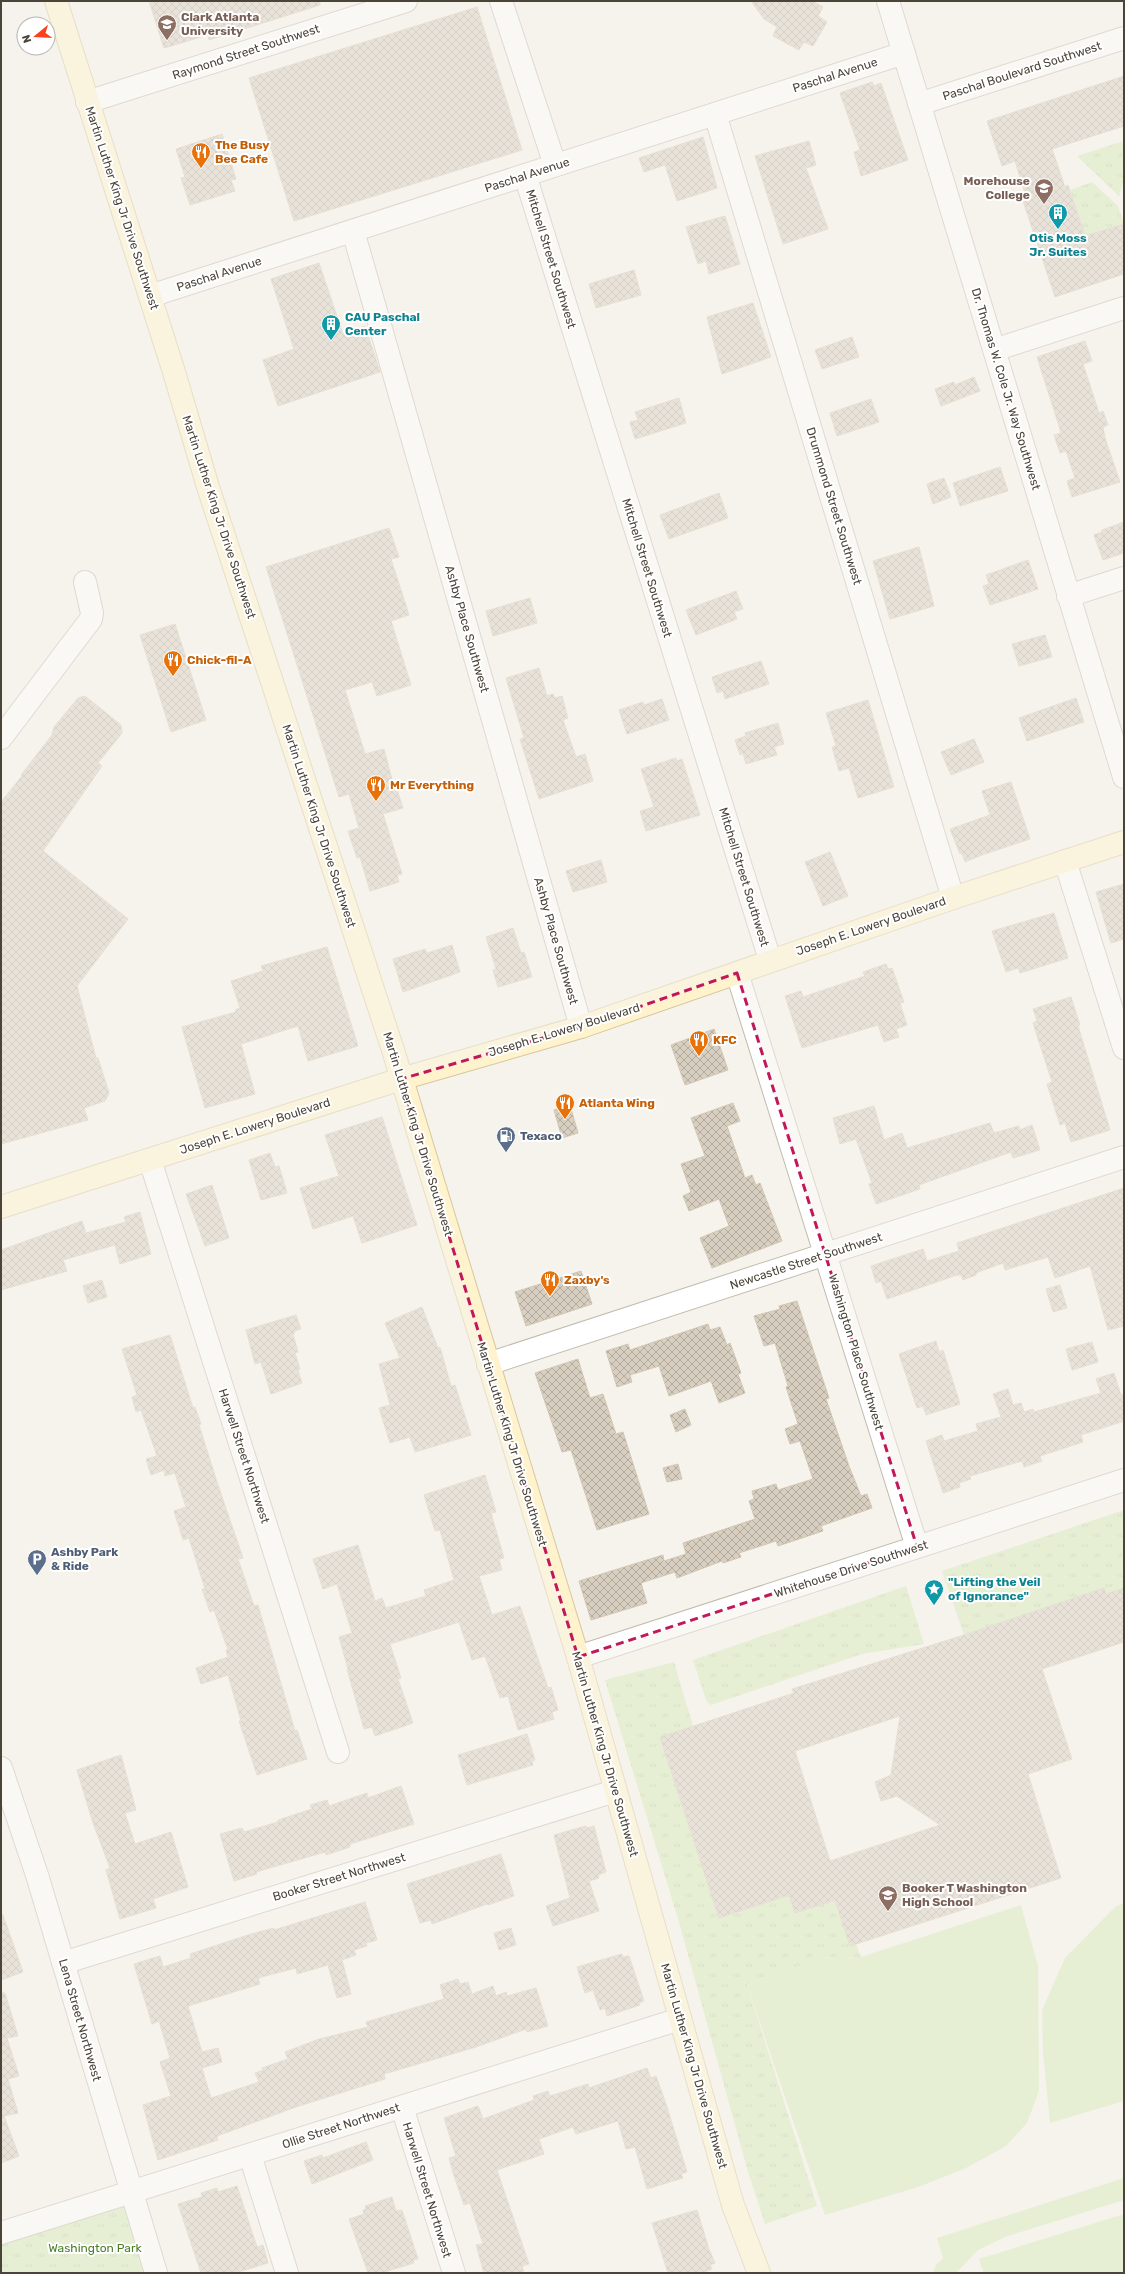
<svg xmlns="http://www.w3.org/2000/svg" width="1125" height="2274" viewBox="0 0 1125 2274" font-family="Rubik,sans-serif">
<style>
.grass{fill:url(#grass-tufts)}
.pitch{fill:#d2eab5}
.building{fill:url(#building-cross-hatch);stroke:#d3c7b4;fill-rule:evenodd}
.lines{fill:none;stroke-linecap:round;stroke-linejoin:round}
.minor-casing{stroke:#c2bbae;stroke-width:24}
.secondary-casing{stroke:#d6c79b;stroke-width:24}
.minor{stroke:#fff;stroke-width:22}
.secondary{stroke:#fff3cd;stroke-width:22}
.marked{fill:none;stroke:#c2185b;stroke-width:3;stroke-dasharray:8 5;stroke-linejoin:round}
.labels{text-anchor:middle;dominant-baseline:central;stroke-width:4;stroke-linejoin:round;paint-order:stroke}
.education-label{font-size:12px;font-weight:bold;fill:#785e54;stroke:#fff;text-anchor:start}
.street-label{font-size:12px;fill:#4b4439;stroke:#fff}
.food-label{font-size:12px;font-weight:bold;fill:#c56008;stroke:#fff;text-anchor:start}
.culture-label{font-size:12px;font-weight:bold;fill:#0d838f;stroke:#fff;text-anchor:start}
.service-label{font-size:12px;font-weight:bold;fill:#4e5e75;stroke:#fff;text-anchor:start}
.park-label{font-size:12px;fill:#4a7f2a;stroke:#fff}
</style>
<defs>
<pattern id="grass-tufts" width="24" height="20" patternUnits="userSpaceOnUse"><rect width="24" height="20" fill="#d2eab5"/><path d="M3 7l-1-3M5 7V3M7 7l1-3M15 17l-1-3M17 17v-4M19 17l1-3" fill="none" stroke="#b6ca9c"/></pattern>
<pattern id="building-cross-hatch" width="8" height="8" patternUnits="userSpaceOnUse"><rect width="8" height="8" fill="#d8cfc1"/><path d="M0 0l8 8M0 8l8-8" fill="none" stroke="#b1aa9e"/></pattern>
</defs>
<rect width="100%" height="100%" fill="#f6f3ec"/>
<!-- grass -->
<path class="grass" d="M1124,141V180L1119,196L1077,156Z
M1092,182L1118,206L1124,224L1085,236L1070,190Z
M1124,1510V1588L1106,1594L1104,1588L964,1635L942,1571Z
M906,1586L924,1644L862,1654L711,1705L706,1700L693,1660Z
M674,1662L693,1726L660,1737L719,1918L789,1895L795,1913L835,1900L850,1946L856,1944L861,1957L819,1959L747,1985L817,2206L765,2224L748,2172L679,1922L605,1680Z
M125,2191L150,2273H1V2232Z"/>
<!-- pitch -->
<path class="pitch" d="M1124,1903V2101L1050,2123L1043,2052L1042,2010L1065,1958L1115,1907Z
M1021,1905L1038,1966L1039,2091L1027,2123L1006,2146L964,2169L918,2187L825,2215L747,1985L819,1959L861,1957Z
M1124,2178V2200L1005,2237L978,2250L956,2273H933L936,2265L943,2258L937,2238Z
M1124,2214V2273H984L979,2259Z"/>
<!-- building -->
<path class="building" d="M149,1H320V5L209,40L208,35L164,48Z
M751,1H812L823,7L818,16L827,22L813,46L804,42L799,50L773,36L777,27L764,19Z
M477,7L522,150L294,221L249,78Z
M1124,76V126L1052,149L1065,187L1068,185L1085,236L1124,224V274L1055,297L1023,201L1027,200L1015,161L1002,166L987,121Z
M872,82L874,86L881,83L908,160L861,176L854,152L860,150L840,93Z
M222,134L236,179L231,180L235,191L190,205L181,178L185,177L176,149Z
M703,137L717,188L677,201L665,165L644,172L639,158Z
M809,141L816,165L806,168L828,229L783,244L755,156Z
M725,216L740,264L709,274L706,261L698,264L686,227Z
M319,263L343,334L365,326L380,372L278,406L263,360L294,349L271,279Z
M634,270L641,295L596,308L589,284Z
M753,303L771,357L722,374L707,317Z
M852,337L859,357L822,369L815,350Z
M1085,341L1092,361L1083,364L1099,413L1103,411L1108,425L1103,427L1105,438L1120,482L1072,497L1067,481L1075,478L1066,451L1060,453L1054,435L1061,433L1059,426L1037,357Z
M974,377L980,391L941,406L935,389L954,382L955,385Z
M679,398L686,423L635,439L630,422L638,420L635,412Z
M871,399L879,422L837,436L830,413Z
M1000,467L1008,491L960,506L953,483Z
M944,478L951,497L933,504L927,484Z
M719,493L728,518L669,539L660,515Z
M1124,522V553L1103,560L1094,535L1102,532V530Z
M389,528L399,557L391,559L409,615L391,621L411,685L377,696L372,682L345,690L365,754L384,749L393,783H395L403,808L383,814L402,874L397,875L399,882L370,891L360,857L357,858L348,831L359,828L349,794L339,797L266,567Z
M919,547L934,606L890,619L873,561Z
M1028,560L1038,589L990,605L983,586L989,584L986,575Z
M736,591L743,609L734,612L737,619L696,635L686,610Z
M530,598L537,623L493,636L486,611Z
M175,624L206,720L171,732L140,635Z
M1045,635L1052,657L1019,666L1012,644Z
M761,661L769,684L725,699L723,691L717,693L712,677Z
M539,668L547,696L553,694L555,698L562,696L568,718L563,720L576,757L585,754L593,781L539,799L520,739L524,738L506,678Z
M85,696L121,725L122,733L98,763L102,766L43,851L128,919L77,986L96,1058H98L109,1093L105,1101L84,1108L88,1120L1,1144V802L22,776L21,775L52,735L54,727L78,698Z
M1076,698L1084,722L1027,741L1019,718Z
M662,699L669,720L627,734L619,710L643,702L644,705Z
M868,700L894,787L858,798L849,768L839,771L832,747L836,746L826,713Z
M778,723L784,744L774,747L777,755L746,764L743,753L740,755L735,740L746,736L745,733Z
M974,739L984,762L951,775L941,752Z
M676,758L677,761L682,759L700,815L646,831L640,811L654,807L641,769Z
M1011,782L1030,839L982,855L965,862L962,853L960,854L950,829L990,815L982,791Z
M830,852L848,896L823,906L805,862Z
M601,860L607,882L573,892L566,871Z
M1124,884V939L1111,943L1096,892Z
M1054,913L1068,958L1020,973L1018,968L1006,972L992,931Z
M513,928L521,953L524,952L532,977L498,987L493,970L496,969L486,937Z
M452,945L460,972L403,992L393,959L425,949L427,953Z
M327,947L358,1046L308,1061L298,1026L241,1044L255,1094L205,1108L182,1027L236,1012L235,1010L240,1008L231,981L263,971L261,966Z
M886,964L888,969L892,968L904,1002L900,1003L907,1025L896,1029L899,1037L884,1042L878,1025L802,1048L785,996L801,991L803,997L865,976L863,972Z
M1071,997L1080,1025L1078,1026L1110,1130L1071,1142L1065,1123L1060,1125L1047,1084L1052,1082L1033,1023L1037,1021L1033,1009Z
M714,1029L728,1070L685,1085L671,1045Z
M733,1103L740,1121L727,1126L745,1178L752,1175L756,1185L760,1183L782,1241L712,1268L700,1238L729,1226L719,1199L689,1211L683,1196L691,1192L681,1164L705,1156L691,1118Z
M570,1105L578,1133L562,1138L554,1110Z
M874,1106L884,1140L902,1133L907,1148L990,1123L994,1133L1019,1126L1020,1130L1032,1125L1040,1150L1013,1158L1011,1152L919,1185L920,1189L876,1204L869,1184L872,1183L856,1139L840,1144L833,1118Z
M382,1117L417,1225L362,1243L353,1216L313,1229L300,1188L339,1176L325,1135Z
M270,1153L275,1167L279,1166L287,1193L261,1200L249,1160Z
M212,1185L229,1238L205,1246L186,1194Z
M1124,1188V1326L1108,1330L1090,1266L1055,1278L1048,1257L1005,1270L1003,1263L976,1273V1275L963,1280L961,1275H957L887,1299L881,1281L876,1283L871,1266L923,1249L927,1261L959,1251L957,1243Z
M140,1212L151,1254L120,1264L115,1245L63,1260L67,1271L1,1290V1250L82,1221L86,1233L126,1222L124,1217Z
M581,1271L592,1304L526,1326L515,1292Z
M102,1280L107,1297L88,1303L83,1286Z
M1060,1285L1067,1308L1053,1312L1046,1289Z
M797,1301L829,1398L826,1399L849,1466L861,1496L867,1494L872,1508L821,1526L823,1531L778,1546L776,1541L739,1553L741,1557L723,1563L722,1561L677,1578L675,1572L641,1583L647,1603L591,1620L579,1581L663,1555L664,1561L686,1554L683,1543L755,1519L749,1501L754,1499L752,1491L776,1484L778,1490L813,1479L800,1441L790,1444L785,1429L798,1424L786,1387L788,1386L775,1343L764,1346L754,1316L780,1309L779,1306Z
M422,1307L438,1348L440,1347L451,1386L455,1385L471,1435L415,1452L410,1437L390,1443L379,1408L390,1405L379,1364L400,1358L385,1323Z
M296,1315L301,1329L294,1331L295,1333L293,1334L298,1352L295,1353L300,1369L298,1370L302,1383L271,1394L261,1362L255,1364L246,1330Z
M708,1324L710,1330L720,1327L727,1345L730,1343L741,1373L738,1374L745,1393L719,1403L711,1381L669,1396L659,1366L630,1375L632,1382L617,1387L606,1351L628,1344L630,1350Z
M170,1335L193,1408L195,1407L201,1424L199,1425L217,1482L243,1558L238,1559L254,1606L258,1605L262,1619L295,1731L297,1730L307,1759L257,1775L239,1721H241L228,1675L201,1684L196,1668L228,1657L226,1650H228L214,1610L210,1612L202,1589H205L189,1538L183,1540L174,1511L186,1507L175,1473L165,1476L164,1470L151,1475L146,1459L157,1456L141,1410L136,1412L132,1397L137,1395L122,1349Z
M936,1341L939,1352L943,1350L960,1404L926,1415L923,1406L917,1408L899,1354Z
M1092,1342L1098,1362L1072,1370L1066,1349Z
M578,1359L590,1398L603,1394L616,1434L623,1432L649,1514L597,1530L571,1450L562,1452L535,1373Z
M1114,1373L1121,1395L1124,1394V1421L1081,1435L1083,1442L1040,1456L1042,1461L1024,1467L1022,1461L970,1476L971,1479L959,1483L960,1487L943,1493L926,1441L942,1435L944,1441L978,1431L976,1424L1001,1417L993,1394L1008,1389L1013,1405L1021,1403L1024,1412L1033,1409L1034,1412L1101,1393L1096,1379Z
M685,1409L691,1425L676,1432L670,1415Z
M678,1464L682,1479L667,1482L663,1468Z
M485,1475L496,1512L491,1513L504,1558L499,1559L502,1570L479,1576L492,1615L520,1606L548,1688L551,1687L558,1710L552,1712L554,1719L518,1730L508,1696L500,1698L485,1656L472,1660L459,1622L390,1644L401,1678L398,1679L413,1723L375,1736L372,1727L364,1729L347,1669H348L339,1637L352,1633L337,1584L323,1589L313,1559L358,1545L375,1601L382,1598L386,1608L426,1596L424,1590L454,1580L440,1530L435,1531L424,1495Z
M1104,1588L1106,1594L1124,1588V1642L1042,1669L1072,1759L1028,1774L1061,1878L850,1946L835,1900L795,1913L789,1895L719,1918L660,1737L794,1693L792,1689L964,1635ZM900,1716L891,1775L875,1782L881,1801L897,1796L940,1825L830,1861L795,1751Z
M527,1734L535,1760L532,1761L533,1765L467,1785L458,1755Z
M121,1755L136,1810L125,1813L135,1844L171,1832L188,1887L153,1899L156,1908L120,1919L106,1870L110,1868L93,1823L77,1770Z
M401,1786L414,1824L350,1844V1847L326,1855L325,1852L256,1872L257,1874L234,1881L220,1834L242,1828L244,1832L278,1822V1820L312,1809L310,1805L327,1800L329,1806L367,1793L368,1798Z
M586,1826L587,1828L594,1826L606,1872L598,1875L599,1878L589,1881L599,1911L553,1926L546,1906L570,1898L554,1835Z
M501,1854L514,1896L488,1905L487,1904L432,1924L431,1920L420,1923L407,1884Z
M365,1902L377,1940L366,1943L367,1946L354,1950L356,1955L342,1960L351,1994L337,1998L328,1965L297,1974L296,1968L258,1978L260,1984L188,2006L202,2052L218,2048L222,2062L202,2068L211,2098L259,2082L255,2073L263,2070L262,2068L288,2059L285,2052L319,2039L368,2027L366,2022L444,1999L440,1985L458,1979L460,1984L468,1982L472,1994L493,1986L496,1996L506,1992L507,1996L536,1988L548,2026L527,2032L526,2029L476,2047L384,2074L385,2079L296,2107L217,2136L218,2140L158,2160L143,2105L171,2096L160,2062L170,2058L159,2021L152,2024L134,1964L160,1956L163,1967L191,1958L190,1954L251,1934L274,1928V1930Z
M1,1915H3L23,1972L1,1980Z
M511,1928L516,1945L499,1950L494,1933Z
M622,1954L623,1957L629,1956L644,2001L639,2003L640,2005L607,2016L605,2008L600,2010L593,1990L585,1993L577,1967Z
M1,1993H5L18,2036L7,2038L19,2076L8,2079L18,2113L4,2116L19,2156L1,2163Z
M647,2068L651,2078L656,2076L666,2104L687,2172L681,2174L683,2178L647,2189L635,2147L626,2149L618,2121L576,2134L573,2127L539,2139L544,2154L497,2170L529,2264L522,2266L524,2273H484L476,2245L483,2244L470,2203L464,2205L454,2176L449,2158L456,2156L444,2118L478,2106L483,2119L534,2100L533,2096L548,2091L550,2096L588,2084L589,2088Z
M366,2142L373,2160L312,2184L304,2161L322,2155L323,2158Z
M237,2186L257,2247L263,2245L268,2263L235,2273H201L178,2204L202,2197L201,2193L217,2188L218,2192Z
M392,2197L396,2211L402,2210L418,2259L413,2260L414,2263L381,2273H368L349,2219L364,2214L363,2210L366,2209L365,2206Z
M697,2210L709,2249L715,2263L710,2265L712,2269L701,2273H668L652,2223Z"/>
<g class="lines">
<!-- minor casing -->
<g class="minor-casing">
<path id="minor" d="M501,1L555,165
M888,1L1124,777
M87,102L406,1
M919,104L1124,38
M715,114L953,898
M525,175L770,960
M353,231L581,1027
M150,296L904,53
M994,350L1124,308
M1068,596L1124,578
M1,738L91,619L92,613L85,582
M1065,861L1124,1048
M737,973L917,1547
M150,1160L338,1752
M488,1364L1124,1157
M578,1657L1124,1480
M1,1768L37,1875L156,2273
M63,1963L615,1791
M402,2107L454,2273
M250,2155L287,2273
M1,2233L680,2019"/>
</g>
<!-- secondary casing -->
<g class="secondary-casing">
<path id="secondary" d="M56,1L174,372L208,487L393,1050L578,1657L733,2205L759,2273
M1,1207L401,1079L581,1027L953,898L1124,842"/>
</g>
<!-- minor -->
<use href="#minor" class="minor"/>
<!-- secondary -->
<use href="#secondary" class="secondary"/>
</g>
<!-- marked area -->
<path d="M0 0H1125V2274H0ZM737,973L917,1547L578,1657L401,1079L581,1027Z" fill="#f6f3ec" fill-opacity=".55" fill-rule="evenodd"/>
<path class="marked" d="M737,973L917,1547L578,1657L401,1079L581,1027Z"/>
<!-- icons -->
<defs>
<g id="university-pin" transform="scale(1)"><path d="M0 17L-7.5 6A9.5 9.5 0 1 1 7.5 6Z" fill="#8d6e63" stroke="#fff"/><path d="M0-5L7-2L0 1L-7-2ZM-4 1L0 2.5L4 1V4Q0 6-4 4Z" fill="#fff"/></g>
<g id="restaurant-pin" transform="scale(1)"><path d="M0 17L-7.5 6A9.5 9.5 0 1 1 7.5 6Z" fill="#e8710a" stroke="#fff"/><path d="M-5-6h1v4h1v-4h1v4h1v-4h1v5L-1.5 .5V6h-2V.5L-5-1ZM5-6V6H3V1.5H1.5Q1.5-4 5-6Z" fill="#fff"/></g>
<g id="building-pin" transform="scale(1)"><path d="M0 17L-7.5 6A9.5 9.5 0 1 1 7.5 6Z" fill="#0f9aa8" stroke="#fff"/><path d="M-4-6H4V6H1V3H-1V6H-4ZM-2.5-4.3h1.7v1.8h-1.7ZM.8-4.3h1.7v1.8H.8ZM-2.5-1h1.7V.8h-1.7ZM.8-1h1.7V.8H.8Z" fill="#fff"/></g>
<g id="fuel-pin" transform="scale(1)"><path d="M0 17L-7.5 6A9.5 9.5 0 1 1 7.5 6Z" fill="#5c6f8a" stroke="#fff"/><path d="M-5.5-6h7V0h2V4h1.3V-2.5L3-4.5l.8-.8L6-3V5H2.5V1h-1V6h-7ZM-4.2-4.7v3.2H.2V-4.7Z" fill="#fff"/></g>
<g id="parking-pin" transform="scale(1)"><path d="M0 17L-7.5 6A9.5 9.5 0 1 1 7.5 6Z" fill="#5c6f8a" stroke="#fff"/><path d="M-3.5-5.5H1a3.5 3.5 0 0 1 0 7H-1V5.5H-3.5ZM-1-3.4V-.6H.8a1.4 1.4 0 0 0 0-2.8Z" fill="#fff"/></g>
<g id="sight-pin" transform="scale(1)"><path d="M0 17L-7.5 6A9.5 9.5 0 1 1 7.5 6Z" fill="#0f9aa8" stroke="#fff"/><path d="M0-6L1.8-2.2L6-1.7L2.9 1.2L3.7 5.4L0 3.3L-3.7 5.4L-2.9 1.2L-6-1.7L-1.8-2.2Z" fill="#fff"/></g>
<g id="school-pin" transform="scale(1)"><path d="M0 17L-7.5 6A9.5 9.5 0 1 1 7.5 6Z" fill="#8d6e63" stroke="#fff"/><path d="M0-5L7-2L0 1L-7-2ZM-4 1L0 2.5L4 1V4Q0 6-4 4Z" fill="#fff"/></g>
</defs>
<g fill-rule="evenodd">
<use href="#university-pin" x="167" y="24"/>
<use href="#restaurant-pin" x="201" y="152"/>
<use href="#university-pin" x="1044" y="188"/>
<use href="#building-pin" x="1058" y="213"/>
<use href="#building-pin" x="331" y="324"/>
<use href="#restaurant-pin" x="173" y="660"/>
<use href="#restaurant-pin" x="376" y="785"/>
<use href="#restaurant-pin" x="699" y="1040"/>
<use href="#restaurant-pin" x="565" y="1103"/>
<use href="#fuel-pin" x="506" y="1136"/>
<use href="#restaurant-pin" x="550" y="1280"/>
<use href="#parking-pin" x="37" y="1559"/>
<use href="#sight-pin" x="934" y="1589"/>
<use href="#school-pin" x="888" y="1895"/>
</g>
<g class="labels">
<!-- education labels -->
<g class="education-label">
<text x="181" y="17">Clark Atlanta<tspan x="181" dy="14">University</tspan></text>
<text x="1030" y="181" text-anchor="end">Morehouse<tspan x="1030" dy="14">College</tspan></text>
<text x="902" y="1888">Booker T Washington<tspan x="902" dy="14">High School</tspan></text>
</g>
<!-- street labels -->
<g class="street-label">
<text transform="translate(246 52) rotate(-18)">Raymond Street Southwest</text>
<text transform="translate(1022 71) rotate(-18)">Paschal Boulevard Southwest</text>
<text transform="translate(835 75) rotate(-18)">Paschal Avenue</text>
<text transform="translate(527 175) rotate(-18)">Paschal Avenue</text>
<text transform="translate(122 208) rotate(72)">Martin Luther King Jr Drive Southwest</text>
<text transform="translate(551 259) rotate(73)">Mitchell Street Southwest</text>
<text transform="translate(219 274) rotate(-18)">Paschal Avenue</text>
<text transform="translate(1006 389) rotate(73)">Dr. Thomas W. Cole Jr. Way Southwest</text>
<text transform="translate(834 506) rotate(73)">Drummond Street Southwest</text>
<text transform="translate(219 517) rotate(72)">Martin Luther King Jr Drive Southwest</text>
<text transform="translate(647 568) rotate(73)">Mitchell Street Southwest</text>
<text transform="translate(467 629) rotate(74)">Ashby Place Southwest</text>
<text transform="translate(319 826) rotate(72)">Martin Luther King Jr Drive Southwest</text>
<text transform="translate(744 877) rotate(73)">Mitchell Street Southwest</text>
<text transform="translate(871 926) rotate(-19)">Joseph E. Lowery Boulevard</text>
<text transform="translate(556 941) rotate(74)">Ashby Place Southwest</text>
<text transform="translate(564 1030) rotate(-17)">Joseph E. Lowery Boulevard</text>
<text transform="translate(255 1126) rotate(-18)">Joseph E. Lowery Boulevard</text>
<text transform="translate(418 1134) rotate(73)">Martin Luther King Jr Drive Southwest</text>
<text transform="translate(806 1261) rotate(-18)">Newcastle Street Southwest</text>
<text transform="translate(856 1352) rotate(73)">Washington Place Southwest</text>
<text transform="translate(512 1444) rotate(73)">Martin Luther King Jr Drive Southwest</text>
<text transform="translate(244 1456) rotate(72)">Harwell Street Northwest</text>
<text transform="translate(851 1569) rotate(-18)">Whitehouse Drive Southwest</text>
<text transform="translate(605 1754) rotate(74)">Martin Luther King Jr Drive Southwest</text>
<text transform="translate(339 1877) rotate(-17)">Booker Street Northwest</text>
<text transform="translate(80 2020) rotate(74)">Lena Street Northwest</text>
<text transform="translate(694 2066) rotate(74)">Martin Luther King Jr Drive Southwest</text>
<text transform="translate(341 2126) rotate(-18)">Ollie Street Northwest</text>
<text transform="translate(427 2190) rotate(73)">Harwell Street Northwest</text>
</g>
<!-- food labels -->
<g class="food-label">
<text x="215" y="145">The Busy<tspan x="215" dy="14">Bee Cafe</tspan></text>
<text x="187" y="660">Chick-fil-A</text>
<text x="390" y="785">Mr Everything</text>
<text x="713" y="1040">KFC</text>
<text x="579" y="1103">Atlanta Wing</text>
<text x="564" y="1280">Zaxby's</text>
</g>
<!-- culture labels -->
<g class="culture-label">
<text x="1058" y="238" text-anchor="middle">Otis Moss<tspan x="1058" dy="14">Jr. Suites</tspan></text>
<text x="345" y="317">CAU Paschal<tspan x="345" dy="14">Center</tspan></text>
<text x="948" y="1582">"Lifting the Veil<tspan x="948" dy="14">of Ignorance"</tspan></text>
</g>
<!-- service labels -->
<g class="service-label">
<text x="520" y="1136">Texaco</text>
<text x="51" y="1552">Ashby Park<tspan x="51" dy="14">&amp; Ride</tspan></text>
</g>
<!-- park labels -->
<g class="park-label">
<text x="95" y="2248">Washington Park</text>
</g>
</g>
<!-- border -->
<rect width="1125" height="2274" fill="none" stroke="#4b4439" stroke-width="4"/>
<!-- north arrow -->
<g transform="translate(36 36) rotate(252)"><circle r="19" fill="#ffffff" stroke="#b7b4b0"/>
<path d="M0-3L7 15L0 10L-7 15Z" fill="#fc3f1d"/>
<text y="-6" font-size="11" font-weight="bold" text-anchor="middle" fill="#4b4439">N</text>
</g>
</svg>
